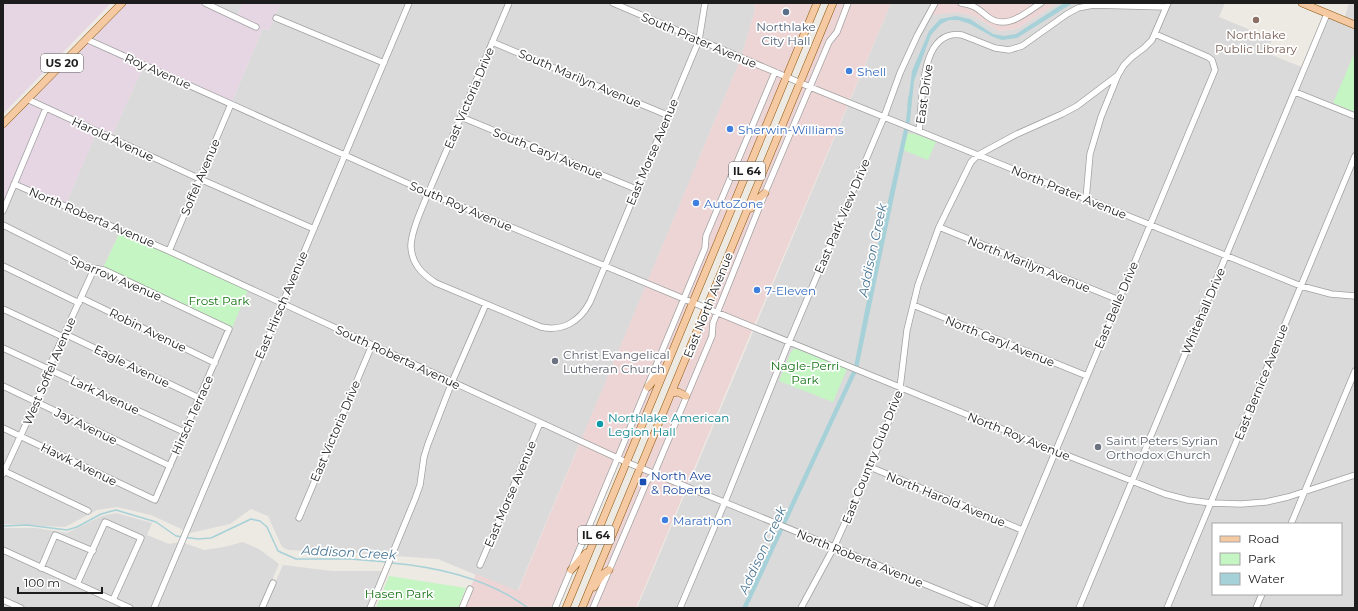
<svg xmlns="http://www.w3.org/2000/svg" width="1358" height="611" viewBox="0 0 1358 611" font-family="Montserrat,sans-serif">
<style>
.residential{fill:#dbdada;fill-rule:evenodd}
.commercial{fill:#edd4d5}
.industrial{fill:#e6d6e4}
.park{fill:#c4f5c3}
.water{fill:#a7d1d8}
.lines{fill:none;stroke-linecap:round;stroke-linejoin:round}
.stream{stroke:#a7d1d8;stroke-width:1.5}
.minor-casing{stroke:#a1a1a1;stroke-width:7}
.major-casing{stroke:#8b550b;stroke-width:8}
.minor{stroke:#fff;stroke-width:5.5}
.major{stroke:#f5c9a1;stroke-width:7}
.service-dot{fill:#5c6f8a;stroke:#fff;stroke-width:1.5}
.education-dot{fill:#8d6e63;stroke:#fff;stroke-width:1.5}
.shop-dot{fill:#3f7fe0;stroke:#fff;stroke-width:1.5}
.worship-dot{fill:#6b7280;stroke:#fff;stroke-width:1.5}
.culture-dot{fill:#0f9aa8;stroke:#fff;stroke-width:1.5}
.transit-dot{fill:#1a4fb4;stroke:#fff;stroke-width:1.5}
.labels{text-anchor:middle;dominant-baseline:central;stroke-width:3.5;stroke-linejoin:round;paint-order:stroke}
.shield{fill:#fff;stroke:#616161;stroke-width:1}
.shield-label{font-size:11px;font-weight:bold;fill:#1d1d1d}
.service-label{font-size:12px;fill:#4e5e75;stroke:#fff}
.education-label{font-size:12px;fill:#785e54;stroke:#fff}
.street-label{font-size:12px;fill:#1d1d1d;stroke:#fff}
.shop-label{font-size:12px;fill:#366cbe;stroke:#fff;text-anchor:start}
.park-label{font-size:12px;fill:#147313;stroke:#fff}
.worship-label{font-size:12px;fill:#5b616d;stroke:#fff;text-anchor:start}
.culture-label{font-size:12px;fill:#0d838f;stroke:#fff;text-anchor:start}
.transit-label{font-size:12px;fill:#164399;stroke:#fff;text-anchor:start}
.water-label{font-size:13px;font-style:italic;fill:#4b7896;stroke:#fff}
</style>
<rect width="100%" height="100%" fill="#ede9e3"/>
<!-- residential -->
<path class="residential" d="M205,3H243L236,17Z
M281,3H754L755,10L741,58L581,441L65,206L97,131L111,138L144,65L231,104L263,28L269,30Z
M891,3H935L928,15L955,12L974,16L999,31L1016,29L1058,3H1225L1219,17L1272,39L1267,53L1304,68L1327,14L1344,20L1349,3H1355V608H637ZM1213,524H1341V594H1213Z
M15,186L120,232L103,268L231,328L248,290L580,442L517,592L438,559L340,552L288,550L282,547L268,516L251,509L230,524L190,533L151,515L117,507L97,510L65,527L3,524V215Z
M116,513L152,523L147,535L169,544L180,542L152,608H3V528H36L67,533L102,516Z
M243,542L259,549L279,564L260,608H156L184,543L204,550L224,547Z
M283,565L332,571H383L367,608H264Z"/>
<!-- commercial -->
<path class="commercial" d="M754,3H817L626,462L618,459L555,608H462L476,574L518,591L741,58L755,10Z
M833,3H891L744,349L636,608H582Z
M935,3H1058L1016,29L999,31L974,16L955,12L928,16Z"/>
<!-- industrial -->
<path class="industrial" d="M3,3H111L3,114Z
M122,3H205L236,17L243,3H281L269,30L263,28L231,104L144,65L111,138L97,132L65,206L15,184L3,211V124Z"/>
<!-- park -->
<path class="park" d="M1355,52V112L1333,103Z
M908,133L915,134L936,142L928,160L903,150Z
M120,232L248,290L232,328L103,268Z
M793,349H797L847,369L833,402L779,381L791,352Z
M389,576L466,588L458,608H376Z"/>
<!-- water -->
<path class="water" d="M1064,3H1073L1017,38L1002,40L993,37L970,24L958,20H949L941,24L931,35L914,81L910,121L880,263L858,369L747,608H742L854,367L874,264L906,120L912,71L929,31L940,19L956,16L970,19L993,34L1004,36L1016,34Z"/>
<g class="lines">
<!-- stream -->
<path class="stream" d="M908,106L909,96
M3,526L27,525L67,530L77,527L101,514L116,510L156,522L176,536L198,539L211,538L251,519L260,521L267,527L278,551L296,559H350L387,562
M391,563C438,567 489,579 528,608"/>
<!-- minor casing -->
<g class="minor-casing">
<path id="minor" d="M205,3L256,27
M509,3C485,59 462,115 438,170C431,188 410,230 411,247C412,264 422,274 436,283L541,327C563,332 580,321 590,302L699,40L705,3
M613,3L810,87L1301,286L1331,294L1355,296
M961,3C975,5 978,9 988,17C1007,31 1025,13 1041,3
M276,18L384,63
M86,39L429,193L706,308L1056,451L1165,494L1188,500L1211,503L1241,504L1266,502L1288,497L1355,475
M492,42L667,115
M1295,92L1355,116
M27,99L200,179L314,229
M461,117L636,189
M919,131C923,104 918,28 962,35L995,48L1009,50L1022,46L1067,14L1078,8L1093,5L1166,7
M14,184L169,251L626,462L983,608
M1086,199L1090,154L1101,117L1118,75
M3,211L46,108
M3,225L87,267L104,270L229,329L155,500L3,428
M939,227L1119,300
M169,251L231,104
M3,266L79,303
M81,298L215,363
M913,305L1087,376
M3,309L63,337
M65,334L199,398
M3,348L184,432
M3,386L170,466
M870,467L1022,530
M4,471L88,511
M3,474L48,376L51,363L94,269
M299,518L372,345
M1291,524L1355,371
M3,550L130,608
M480,565L540,423
M41,568L55,535L93,551
M77,584L105,522L141,538L113,600
M3,600L21,608
M154,608L409,3
M262,608L273,583
M370,608L415,499L420,485L424,457L428,444L452,382L486,304
M462,608L470,589
M555,608L705,248L706,236L775,72
M593,608L647,481L654,474L712,336L713,323L767,188L829,42L837,32L848,3
M680,608L725,502L789,342L884,117L900,73L917,36L935,3
M801,608L834,547L870,467L899,396L907,330L918,285L939,227L971,162L978,155L1017,134L1062,114L1077,106L1118,75L1124,65L1132,57L1144,48L1152,40L1168,3
M990,608L1215,70L1212,60L1208,57L1155,34
M1079,608L1327,14
M1167,608L1355,156
M1256,608L1262,594"/>
</g>
<!-- major casing -->
<g class="major-casing">
<path id="major" d="M1302,3L1355,25
M3,124L122,3
M734,168L746,174
M751,208L758,199L765,193
M648,387L661,371
M672,393L678,392L686,396
M571,570L586,553
M594,587L603,574L609,570
M566,608L817,3
M582,608L833,3"/>
</g>
<!-- minor -->
<use href="#minor" class="minor"/>
<!-- major -->
<use href="#major" class="major"/>
</g>
<!-- markers -->
<circle class="service-dot" cx="786" cy="12" r="4"/>
<circle class="education-dot" cx="1256" cy="20" r="4"/>
<g class="shop-dot">
<circle cx="849" cy="71" r="4"/>
<circle cx="730" cy="129" r="4"/>
<circle cx="696" cy="203" r="4"/>
<circle cx="757" cy="290" r="4"/>
<circle cx="665" cy="520" r="4"/>
</g>
<g class="worship-dot">
<circle cx="555" cy="361" r="4"/>
<circle cx="1098" cy="447" r="4"/>
</g>
<circle class="culture-dot" cx="600" cy="424" r="4"/>
<rect class="transit-dot" x="639" y="478" width="8" height="8" rx="2"/>
<g class="labels">
<!-- shield labels -->
<g class="shield">
<rect x="41" y="54" width="42" height="18" rx="3"/>
<rect x="729" y="162" width="36" height="18" rx="3"/>
<rect x="578" y="526" width="36" height="18" rx="3"/>
</g>
<g class="shield-label">
<text x="62" y="63">US 20</text>
<text x="747" y="171">IL 64</text>
<text x="596" y="535">IL 64</text>
</g>
<!-- service labels -->
<g class="service-label">
<text x="786" y="26">Northlake<tspan x="786" dy="14">City Hall</tspan></text>
</g>
<!-- education labels -->
<g class="education-label">
<text x="1256" y="34">Northlake<tspan x="1256" dy="14">Public Library</tspan></text>
</g>
<!-- street labels -->
<g class="street-label">
<text transform="translate(699 40) rotate(23)">South Prater Avenue</text>
<text transform="translate(158 71) rotate(24)">Roy Avenue</text>
<text transform="translate(580 78) rotate(23)">South Marilyn Avenue</text>
<text transform="translate(924 94) rotate(-82)">East Drive</text>
<text transform="translate(469 98) rotate(-67)">East Victoria Drive</text>
<text transform="translate(113 139) rotate(25)">Harold Avenue</text>
<text transform="translate(652 152) rotate(-67)">East Morse Avenue</text>
<text transform="translate(548 153) rotate(22)">South Caryl Avenue</text>
<text transform="translate(200 177) rotate(-67)">Soffel Avenue</text>
<text transform="translate(1069 192) rotate(22)">North Prater Avenue</text>
<text transform="translate(461 206) rotate(23)">South Roy Avenue</text>
<text transform="translate(842 216) rotate(-67)">East Park View Drive</text>
<text transform="translate(92 217) rotate(23)">North Roberta Avenue</text>
<text transform="translate(1029 264) rotate(22)">North Marilyn Avenue</text>
<text transform="translate(116 278) rotate(23)">Sparrow Avenue</text>
<text transform="translate(281 305) rotate(-67)">East Hirsch Avenue</text>
<text transform="translate(708 305) rotate(-68)">East North Avenue</text>
<text transform="translate(1116 305) rotate(-67)">East Belle Drive</text>
<text transform="translate(1203 311) rotate(-67)">Whitehall Drive</text>
<text transform="translate(148 330) rotate(26)">Robin Avenue</text>
<text transform="translate(1000 341) rotate(22)">North Caryl Avenue</text>
<text transform="translate(398 357) rotate(25)">South Roberta Avenue</text>
<text transform="translate(132 366) rotate(26)">Eagle Avenue</text>
<text transform="translate(49 371) rotate(-67)">West Soffel Avenue</text>
<text transform="translate(1261 382) rotate(-68)">East Bernice Avenue</text>
<text transform="translate(105 395) rotate(25)">Lark Avenue</text>
<text transform="translate(192 415) rotate(-66)">Hirsch Terrace</text>
<text transform="translate(86 426) rotate(26)">Jay Avenue</text>
<text transform="translate(335 431) rotate(-67)">East Victoria Drive</text>
<text transform="translate(1019 436) rotate(22)">North Roy Avenue</text>
<text transform="translate(872 457) rotate(-68)">East Country Club Drive</text>
<text transform="translate(79 464) rotate(26)">Hawk Avenue</text>
<text transform="translate(510 494) rotate(-67)">East Morse Avenue</text>
<text transform="translate(946 499) rotate(22)">North Harold Avenue</text>
<text transform="translate(860 558) rotate(22)">North Roberta Avenue</text>
</g>
<!-- shop labels -->
<g class="shop-label">
<text x="857" y="71">Shell</text>
<text x="738" y="129">Sherwin-Williams</text>
<text x="704" y="203">AutoZone</text>
<text x="765" y="290">7-Eleven</text>
<text x="673" y="520">Marathon</text>
</g>
<!-- park labels -->
<g class="park-label">
<text x="219" y="300">Frost Park</text>
<text x="805" y="365">Nagle-Perri<tspan x="805" dy="14">Park</tspan></text>
<text x="399" y="593">Hasen Park</text>
</g>
<!-- worship labels -->
<g class="worship-label">
<text x="563" y="354">Christ Evangelical<tspan x="563" dy="14">Lutheran Church</tspan></text>
<text x="1106" y="440">Saint Peters Syrian<tspan x="1106" dy="14">Orthodox Church</tspan></text>
</g>
<!-- culture labels -->
<g class="culture-label">
<text x="608" y="417">Northlake American<tspan x="608" dy="14">Legion Hall</tspan></text>
</g>
<!-- transit labels -->
<g class="transit-label">
<text x="651" y="475">North Ave<tspan x="651" dy="14">&amp; Roberta</tspan></text>
</g>
<!-- water labels -->
<g class="water-label">
<text transform="translate(872 250) rotate(-78)">Addison Creek</text>
<text transform="translate(762 550) rotate(-65)">Addison Creek</text>
<text transform="translate(349 552) rotate(3)">Addison Creek</text>
</g>
</g>
<!-- border -->
<rect width="1358" height="611" fill="none" stroke="#1d1d1d" stroke-width="8"/>
<!-- legend -->
<rect x="1212" y="523" width="130" height="72" fill="#ffffff" stroke="#a5a5a5"/>
<rect x="1220" y="536" width="20" height="6" fill="#f5c9a1" stroke="#a5a5a5"/>
<text x="1248" y="543" font-size="12" fill="#1d1d1d">Road</text>
<rect x="1220" y="553" width="20" height="12" fill="#c4f5c3" stroke="#a5a5a5"/>
<text x="1248" y="563" font-size="12" fill="#1d1d1d">Park</text>
<rect x="1220" y="573" width="20" height="12" fill="#a7d1d8" stroke="#a5a5a5"/>
<text x="1248" y="583" font-size="12" fill="#1d1d1d">Water</text>
<!-- scale -->
<path d="M18 587v6h84v-6" fill="none" stroke="#1d1d1d" stroke-width="2"/>
<text x="24" y="587" font-size="12" fill="#1d1d1d" stroke="#ffffff" stroke-width="3" paint-order="stroke">100 m</text>
</svg>
